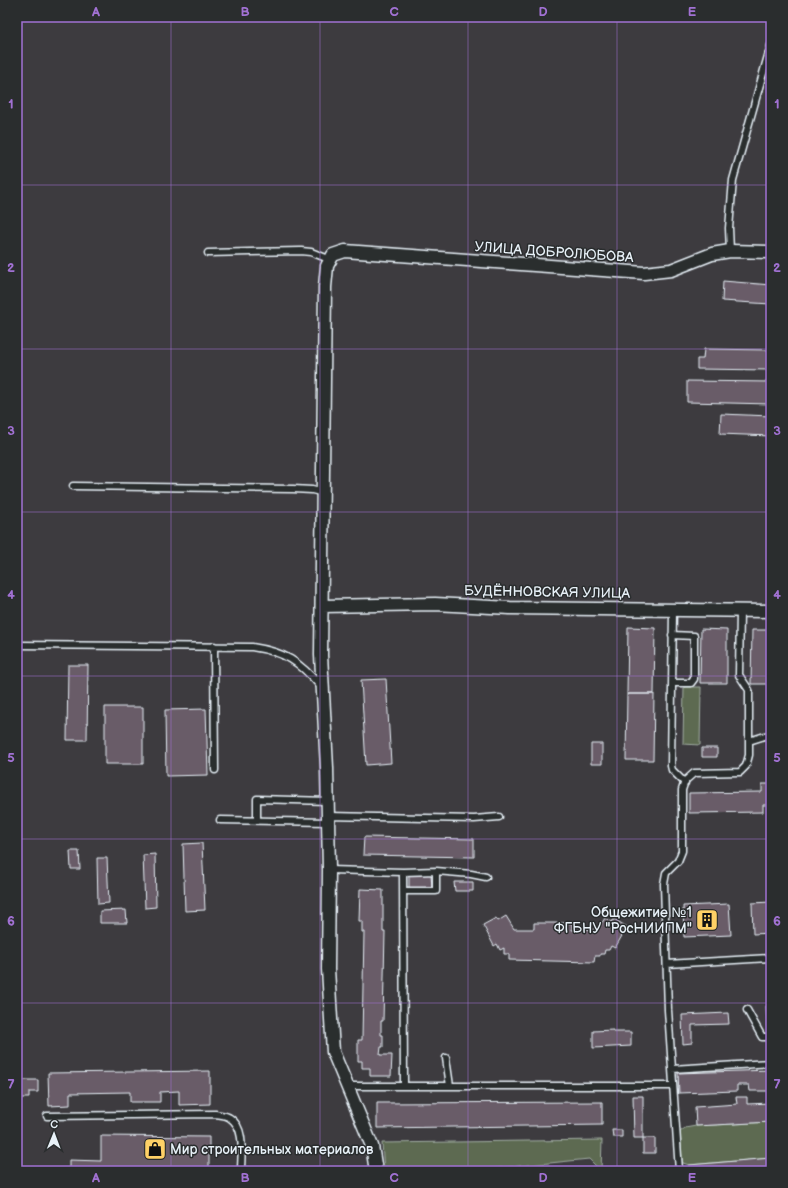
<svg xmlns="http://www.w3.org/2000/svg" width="788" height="1188" viewBox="0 0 788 1188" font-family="'Balsamiq Sans',sans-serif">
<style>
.green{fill:#5d6a51;stroke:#a2aea4}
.building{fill:#695b68;stroke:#e8f1f8}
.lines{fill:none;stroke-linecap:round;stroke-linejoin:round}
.lane-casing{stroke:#e8f1f8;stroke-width:9}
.street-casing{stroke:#e8f1f8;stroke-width:15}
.lane{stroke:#2a2d2e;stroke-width:6}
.street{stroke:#2a2d2e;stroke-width:12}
.grid{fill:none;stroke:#a171d3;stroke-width:1;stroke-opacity:0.55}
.labels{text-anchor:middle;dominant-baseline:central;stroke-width:3;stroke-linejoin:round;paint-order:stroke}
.street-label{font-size:14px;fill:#e8f1f8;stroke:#2a2d2e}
.poi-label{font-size:14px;fill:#e8f1f8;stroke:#2a2d2e;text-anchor:end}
.neatline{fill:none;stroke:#a171d3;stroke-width:1.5}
.grid-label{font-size:13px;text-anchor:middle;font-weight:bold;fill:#a171d3}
</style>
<rect width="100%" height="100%" fill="#3d3b3f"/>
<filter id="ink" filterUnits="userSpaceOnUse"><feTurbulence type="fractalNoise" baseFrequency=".025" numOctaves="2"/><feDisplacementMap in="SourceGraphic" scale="8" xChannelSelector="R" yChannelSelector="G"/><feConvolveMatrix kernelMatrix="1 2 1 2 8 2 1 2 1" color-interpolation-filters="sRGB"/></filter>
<g filter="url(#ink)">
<!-- green -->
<path class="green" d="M684,687H701L700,745L683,744Z
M771,1122V1158L689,1165L683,1163L682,1160L680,1132L685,1128L696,1126Z
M602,1140L601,1171L589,1159L490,1169L489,1171H384L382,1143Z"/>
<!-- building -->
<path class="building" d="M723,281L771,285V304L722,301Z
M704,349L771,350V370L697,369V359H703Z
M687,381L771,382V404L687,402Z
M721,414L771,416V436L720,434Z
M628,627L655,628L654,694H627Z
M701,629L727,630V683H700Z
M752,630H771V684H751Z
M68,665H88L87,740H67Z
M386,679L391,763L366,765L361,680Z
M627,694H654L653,760H626Z
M105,707H143V764H105Z
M206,709L208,775L166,776L165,710Z
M591,744H602V764H591Z
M702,748H717V757H702Z
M762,784H771V805H763V812L689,813V793L762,792Z
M364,837L474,839V857L363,855Z
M202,843L205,910L185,911L183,844Z
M70,851H79L80,869H71Z
M155,854L156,907L145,908L143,855Z
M97,858H107L109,903L98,904Z
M409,874H431L432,888H409Z
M454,882H473V891H455Z
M360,889L383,890V932H385L383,1021H381V1035H383V1047H381L380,1055H392L391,1076H370V1068H362V1061H358V1040H362L364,932H362V921H359Z
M771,902V933L753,934L752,903Z
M729,904L731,935L684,937L683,906Z
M126,910L127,923H100V911Z
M506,916L514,929H534V923H572V930L598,929L605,918L612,922L614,919L627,927L615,948L611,946L609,950H605L604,954H600V956H595L594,962L509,960V954H504V948L500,950L497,944L494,946L483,925L496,918L498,921Z
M766,1006H771V1027H767Z
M728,1013L729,1024L692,1025V1043L683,1044L682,1015Z
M613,1030V1032H631V1046L593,1048V1031Z
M771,1070V1091H750L749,1085H737V1091L679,1093L678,1073Z
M210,1071V1104L179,1105V1091L160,1092V1102H130V1092L70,1093V1105L49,1106L48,1073Z
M17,1080H38V1092H29V1098H17Z
M633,1096H643V1138H634Z
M736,1097H747V1104L771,1103V1122L696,1126L695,1107L737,1104Z
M602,1102V1125L377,1128V1103Z
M612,1130H622V1137H613Z
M101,1136L209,1137V1171H69V1160L101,1161Z
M643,1138H655V1153H643Z
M771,1158V1171H690L689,1165Z"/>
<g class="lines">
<!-- lane casing -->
<g class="lane-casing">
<path id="lane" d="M730,251L729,228L733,180L771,45
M208,253L301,251L311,252L331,260
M73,486L293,489L312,490L324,493
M673,610L671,766L672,770L685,783
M17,645L252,647C285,652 299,661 321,687
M214,646L215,770
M672,683H691L694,679V636L672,635
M749,741L771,734
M328,816L474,819L499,817
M220,820L328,822
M257,820V799L328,801
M329,870L403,872L404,1086
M436,871L471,874L486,877
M403,872L436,871V891H403
M667,964L771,958
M747,1010L762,1037H771
M446,1058L450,1086
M672,1069L771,1063
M347,1086H673
M47,1116L215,1114C220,1115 226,1115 230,1118C246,1128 241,1155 241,1171
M679,1171L668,1010L664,884L666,873L678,861L682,851V790L685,781L694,773L740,772L746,766L749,755V690L739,675L740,610"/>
</g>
<!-- street casing -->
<g class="street-casing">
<path id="street" d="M322,606L435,604L510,608L771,611
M376,1171L372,1146L333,1052L328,969L329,870L327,768L321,655L325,287L327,266L333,255L345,251L644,273L671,270L712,254L730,251L771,252"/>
</g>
<!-- lane -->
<use href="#lane" class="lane"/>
<!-- street -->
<use href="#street" class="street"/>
</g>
</g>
<!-- grid -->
<path class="grid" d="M171,17V1171M320,17V1171M468,17V1171M617,17V1171M17,185H771M17,349H771M17,512H771M17,676H771M17,839H771M17,1003H771"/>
<!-- icons -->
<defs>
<g id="building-square" transform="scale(1.15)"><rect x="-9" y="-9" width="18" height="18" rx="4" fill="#ffd166" stroke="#2a2d2e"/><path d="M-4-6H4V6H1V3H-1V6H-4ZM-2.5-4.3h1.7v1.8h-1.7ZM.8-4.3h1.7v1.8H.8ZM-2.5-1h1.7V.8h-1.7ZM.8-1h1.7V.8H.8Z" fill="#111"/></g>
<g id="shop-square" transform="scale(1.15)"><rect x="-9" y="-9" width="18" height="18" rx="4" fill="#ffd166" stroke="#2a2d2e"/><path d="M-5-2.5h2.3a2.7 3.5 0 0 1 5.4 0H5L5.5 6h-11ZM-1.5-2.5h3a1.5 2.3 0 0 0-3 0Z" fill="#111"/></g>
</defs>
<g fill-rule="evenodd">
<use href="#building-square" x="707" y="920"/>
<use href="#shop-square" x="155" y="1149"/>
</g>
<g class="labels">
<!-- street labels -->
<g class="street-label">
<text transform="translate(554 252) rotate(4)">УЛИЦА ДОБРОЛЮБОВА</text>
<text transform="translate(547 592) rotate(1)">БУДЁННОВСКАЯ УЛИЦА</text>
</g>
<!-- poi labels -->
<g class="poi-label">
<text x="692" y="912">Общежитие №1<tspan x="692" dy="16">ФГБНУ "РосНИИПМ"</tspan></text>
<text x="170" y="1149" text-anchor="start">Мир строительных материалов</text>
</g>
</g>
<!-- margin -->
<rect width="788" height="1188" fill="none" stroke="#2a2d2e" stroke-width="44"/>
<!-- north arrow -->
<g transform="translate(54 1134) rotate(1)" stroke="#2a2d2e" stroke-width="3" paint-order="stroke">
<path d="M0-3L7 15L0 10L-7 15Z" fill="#e8f1f8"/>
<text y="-6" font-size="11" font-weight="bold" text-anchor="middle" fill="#e8f1f8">С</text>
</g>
<rect x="22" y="22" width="744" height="1144" class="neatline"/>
<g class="grid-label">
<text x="96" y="16">A</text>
<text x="245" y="16">B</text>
<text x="394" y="16">C</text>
<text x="543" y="16">D</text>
<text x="692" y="16">E</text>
<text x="11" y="108">1</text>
<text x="777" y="108">1</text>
<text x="11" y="272">2</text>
<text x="777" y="272">2</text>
<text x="11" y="435">3</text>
<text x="777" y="435">3</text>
<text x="11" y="599">4</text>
<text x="777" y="599">4</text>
<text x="11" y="762">5</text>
<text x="777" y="762">5</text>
<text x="11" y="925">6</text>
<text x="777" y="925">6</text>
<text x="11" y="1089">7</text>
<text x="777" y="1089">7</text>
<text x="96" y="1182">A</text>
<text x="245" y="1182">B</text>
<text x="394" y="1182">C</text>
<text x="543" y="1182">D</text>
<text x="692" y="1182">E</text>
</g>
</svg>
